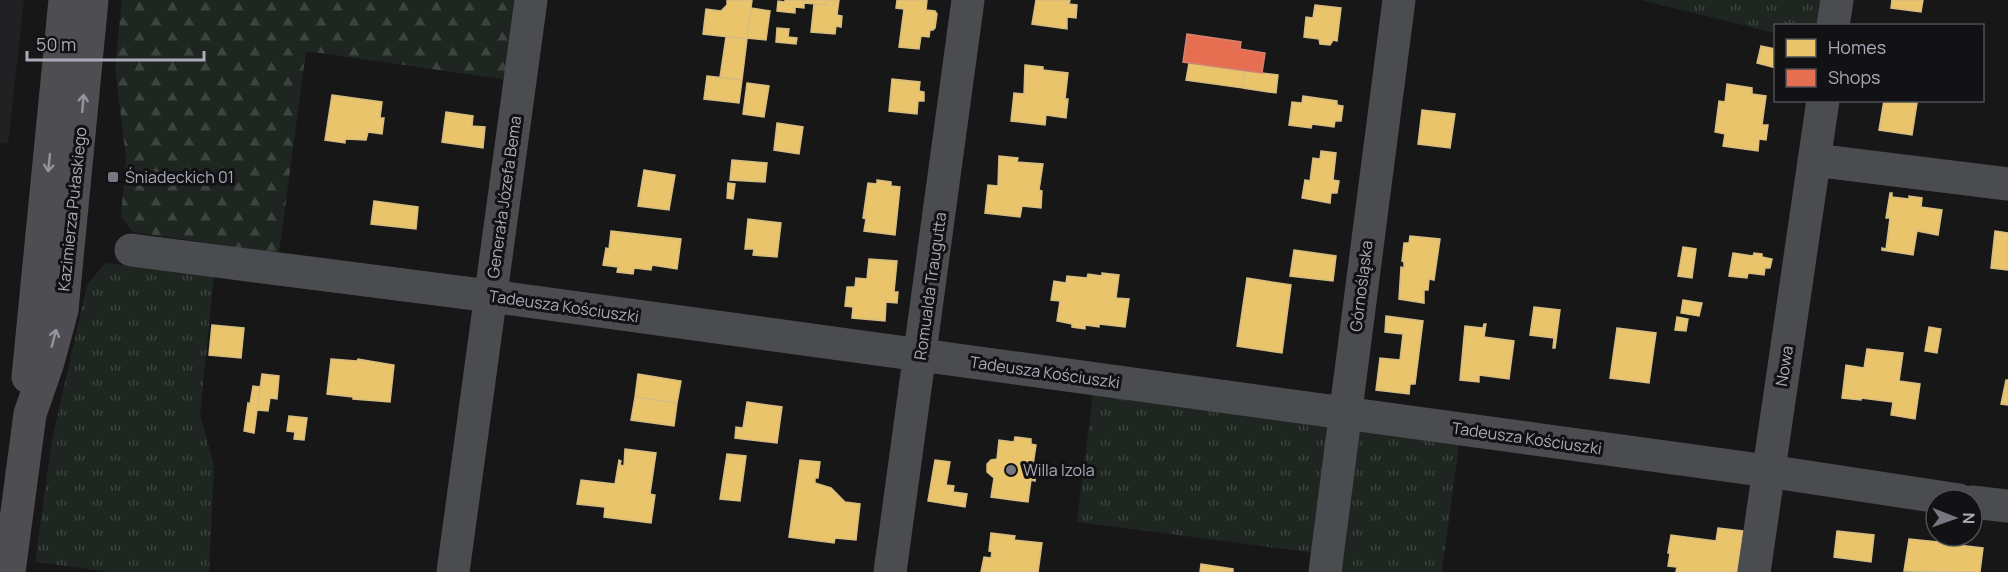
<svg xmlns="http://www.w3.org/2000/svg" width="2008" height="572" viewBox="0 0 2008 572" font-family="Manrope,sans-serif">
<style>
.built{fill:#212123}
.grass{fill:url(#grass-tufts)}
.forest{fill:url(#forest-firs)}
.homes{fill:#e9c46a;stroke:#d6bc81;stroke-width:1.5}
.shops{fill:#e76f51;stroke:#d48170;stroke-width:1.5}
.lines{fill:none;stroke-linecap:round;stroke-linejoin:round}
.minor{stroke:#4b4c50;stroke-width:33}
.major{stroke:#4e4e52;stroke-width:33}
.oneway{stroke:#92949e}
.poi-dot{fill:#767780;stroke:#121113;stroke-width:2}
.labels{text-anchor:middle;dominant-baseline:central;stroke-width:6;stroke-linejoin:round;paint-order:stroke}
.poi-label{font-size:16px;fill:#a9abb8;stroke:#121113;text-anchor:start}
.street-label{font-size:16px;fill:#a9abb8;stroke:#121113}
</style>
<defs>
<pattern id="grass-tufts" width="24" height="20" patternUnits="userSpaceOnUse" patternTransform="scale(1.5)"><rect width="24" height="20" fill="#1f2621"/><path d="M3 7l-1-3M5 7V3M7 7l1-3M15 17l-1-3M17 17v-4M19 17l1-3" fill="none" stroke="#3d433f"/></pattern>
<pattern id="forest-firs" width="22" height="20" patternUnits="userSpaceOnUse" patternTransform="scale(1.5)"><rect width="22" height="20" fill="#1f2621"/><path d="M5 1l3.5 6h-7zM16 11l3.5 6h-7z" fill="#3d433f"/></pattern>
</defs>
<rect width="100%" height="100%" fill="#171717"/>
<!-- built -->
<path class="built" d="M0,0H24L8,144L0,143Z"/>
<!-- grass -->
<path class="grass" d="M1642,0H1825L1821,25L1776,26L1775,33Z
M105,263L214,276L200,414L214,466L209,572H110L35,562L52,440L87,285Z
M1093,393L1332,427L1317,553L1077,522Z
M1353,431L1459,445L1442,572H1334Z"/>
<!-- forest -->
<path class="forest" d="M122,0H520L509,80L306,51L279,253L133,232L121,217L126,158L115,67Z"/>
<!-- homes -->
<path class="homes" d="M727,0H752L747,39L703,34L706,9L721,11L727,5Z
M785,0H827L826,5L804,3V8L795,7V13L777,11L778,1L785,2Z
M827,0H839L837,15L842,16L841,27L836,26L835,34L811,32L814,4L826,5Z
M897,0H927L926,10L935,11L937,14L935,28L933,30H930L929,37L921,36L919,49L899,47L904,9L896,8Z
M1036,0H1070L1069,4L1077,5L1076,18L1067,17V29L1032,24Z
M1892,0H1923L1921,12L1891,8Z
M1315,5L1341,8L1337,41L1333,40L1330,45L1320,44L1319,39L1304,37L1306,17L1313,18Z
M751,8L770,11L766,40L747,38Z
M777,28L789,29L788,37L797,38L796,44L776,42Z
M726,37L747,39L742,80L720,77Z
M1761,46L1776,49V68L1757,63Z
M1189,63L1245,71L1243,88L1186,80Z
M1025,65L1043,67V70L1068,73L1065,99H1068L1066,118L1046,115L1045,125L1011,121L1014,93L1024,94Z
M1245,71L1278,75L1276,93L1243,88Z
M707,76L742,80L739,103L704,99Z
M892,79L920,82L919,91L924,92V101H918L917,114L889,111Z
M747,83L769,86L764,117L743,114Z
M1727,84L1752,88V94L1766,96L1762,125H1768L1766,140L1759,139L1758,151L1723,146L1725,134L1715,132L1719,101L1725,102Z
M332,95L382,102L380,118H384L382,134L368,132L366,140L345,139V143L325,140Z
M1303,96L1337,101V105L1343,106L1341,121H1335L1334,127L1312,124L1311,128L1289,125L1292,102L1302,103Z
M1884,100L1917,103L1912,135L1879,130Z
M1422,110L1455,114L1450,148L1418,144Z
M446,112L473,116L472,126L485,127L483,148L442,142Z
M777,123L803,127L799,154L774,150Z
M1321,151L1336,153L1333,180L1339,181L1337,193H1331L1330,203L1302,198L1305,180L1310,181L1313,158L1320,159Z
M999,156L1018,158L1017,162L1043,164L1039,190L1042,191L1041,208L1022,206L1020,217L985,213L988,185L998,186Z
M732,160L767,163L765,182L730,180Z
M644,170L675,175L669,210L638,206Z
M877,180L891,182V186L900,187L895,235L864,231L866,219L863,218L868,183L877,184Z
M728,183L735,184L733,199L727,198Z
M1890,193H1892V197L1909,199V196L1922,198L1921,207L1942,210L1938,235L1917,231L1913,255L1882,250V248L1886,249L1890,218H1886Z
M374,201L418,207L416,229L371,224Z
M748,219L781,223L777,257L753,255L754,249H745Z
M611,231L681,239L677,269L652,265L651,270L634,268L633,274L617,272L618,267L603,265L606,248L609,249Z
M1995,231L2008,233V270L1991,268Z
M1410,236L1440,239L1434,280L1429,279L1428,290H1424V303L1399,299L1401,267L1404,268V262L1402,261L1404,243H1409Z
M1683,247L1696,249L1692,278L1678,276Z
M1294,250L1336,256L1333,281L1290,276Z
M1733,253L1753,256L1754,253L1762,254V257L1772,259L1770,268H1765L1764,275L1748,273L1747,278L1729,276Z
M869,259L897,261L894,292H898L897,303L886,302L885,321L852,318L853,307L845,306L847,287H855L856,278L867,279Z
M1102,273L1119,275L1116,298L1129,299L1125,327L1099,324V327L1085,325V329L1072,327V324L1057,321L1060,301L1051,300L1054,281L1066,283L1067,276L1087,278L1088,274L1102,276Z
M1247,278L1291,285L1282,353L1237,346Z
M1683,300L1702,303L1699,316L1681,313Z
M1534,307L1560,310L1555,348H1553L1554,338L1530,335Z
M1386,316L1423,321L1415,384H1410L1409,394L1376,390L1380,358L1400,360L1403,334L1385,332Z
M1677,317L1688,319L1686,331L1675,330Z
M1484,324H1486L1484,337L1514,341L1509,379L1479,375V382L1460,380L1465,326L1483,328Z
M212,325L244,328L241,358L209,355Z
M1929,327L1941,329L1937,353L1925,351Z
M1617,328L1656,333L1649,383L1610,378Z
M1867,349L1903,353L1899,381L1920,384L1915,419L1891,415L1893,402L1861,398V400L1842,398L1846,365L1864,368Z
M331,359L357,361L358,359L394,365L390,402L353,399V397L327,394Z
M262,374L279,376L277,399L270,398L268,411L257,410Z
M638,374L681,381L677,403L635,397Z
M2006,380H2008V405L2001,404Z
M253,386L260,387L254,433L244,431L248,403L250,404Z
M635,397L677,403L674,426L631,420Z
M747,402L782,407L777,443L735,438L736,427L743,428Z
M289,416L307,418L304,440L294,439L295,432L287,431Z
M1015,437L1031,439V444L1036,445L1033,465H1037L1035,481L1031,480L1028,502L991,497L994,478L987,472V464L991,460L997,459L999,440L1014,442Z
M625,449L656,453L650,494L655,495L651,523L604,517L605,507L577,504L581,480L615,484L619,460L621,461L620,465L624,466Z
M727,454L746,456L740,501L720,499Z
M800,460L820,462L818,478H815V483L831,488L845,502L860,504L856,540L835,538L834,543L789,537Z
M935,460L950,462L946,485L954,486L953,492L967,494L965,507L928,501Z
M1718,528L1743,531L1737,572H1676L1677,567L1668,566L1670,553H1668L1671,535L1716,541Z
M1837,531L1874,535L1871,562L1834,557Z
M991,533L1015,536L1014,540L1042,543L1038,572H981L984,557L991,558L992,552L989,551Z
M1909,539L1959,544L1958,545L1983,548L1980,572L1904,571Z
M1201,564L1233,569V572H1200Z"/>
<!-- shops -->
<path class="shops" d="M1187,34L1241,42L1240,49L1265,53L1262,73L1183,62Z"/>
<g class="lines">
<!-- minor -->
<path class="minor" d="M1833,26L1837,0
M1814,160L2008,184
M131,250L490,296L1768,471L1959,500
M1972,502L2008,506
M453,572L531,0
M890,572L968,0
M1325,572L1399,0
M1754,572L1823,100"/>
<!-- major -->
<path class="major" d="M28,377L65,0
M9,572L30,414L48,362L62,310L92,0"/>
</g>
<!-- one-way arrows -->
<defs><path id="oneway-shaft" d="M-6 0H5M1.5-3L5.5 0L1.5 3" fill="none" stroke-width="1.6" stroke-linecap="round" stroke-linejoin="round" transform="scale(1.5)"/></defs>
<g class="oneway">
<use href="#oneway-shaft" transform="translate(83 103) rotate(-85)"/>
<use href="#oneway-shaft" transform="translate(49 163) rotate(96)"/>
<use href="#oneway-shaft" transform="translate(54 338) rotate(-75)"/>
</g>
<!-- markers -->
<g class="poi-dot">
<rect x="107" y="171" width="12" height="12" rx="3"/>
<circle cx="1011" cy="470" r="6"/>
</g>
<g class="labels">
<!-- poi labels -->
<g class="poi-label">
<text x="125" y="177">Śniadeckich 01</text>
<text x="1023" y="470">Willa Izola</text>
</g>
<!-- street labels -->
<g class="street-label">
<text transform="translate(504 197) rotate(-82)">Generała Józefa Bema</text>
<text transform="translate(72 209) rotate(-84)">Kazimierza Pułaskiego</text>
<text transform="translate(930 286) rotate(-82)">Romualda Traugutta</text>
<text transform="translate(1361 286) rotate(-83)">Górnośląska</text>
<text transform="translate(564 306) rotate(8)">Tadeusza Kościuszki</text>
<text transform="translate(1784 366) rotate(-81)">Nowa</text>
<text transform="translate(1045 372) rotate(8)">Tadeusza Kościuszki</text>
<text transform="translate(1527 438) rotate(8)">Tadeusza Kościuszki</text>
</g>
</g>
<!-- legend -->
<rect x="1774" y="24" width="210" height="78" fill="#121113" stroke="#4e4f55" stroke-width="1.5"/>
<rect x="1786" y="39" width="30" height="18" fill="#e9c46a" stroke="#4e4f55" stroke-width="1.5"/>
<text x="1828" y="54" font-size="18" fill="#a9abb8">Homes</text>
<rect x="1786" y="69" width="30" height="18" fill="#e76f51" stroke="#4e4f55" stroke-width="1.5"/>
<text x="1828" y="84" font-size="18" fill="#a9abb8">Shops</text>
<!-- north arrow -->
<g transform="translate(1954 518) rotate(91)"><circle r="28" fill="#121113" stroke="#4e4f55" stroke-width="1.5"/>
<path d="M0-4.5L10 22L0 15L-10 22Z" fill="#767780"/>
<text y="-9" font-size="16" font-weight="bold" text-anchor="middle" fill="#a9abb8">N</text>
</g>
<!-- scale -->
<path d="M27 51v9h177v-9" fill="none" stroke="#a9abb8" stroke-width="3"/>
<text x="36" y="51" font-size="18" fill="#a9abb8" stroke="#121113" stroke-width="4.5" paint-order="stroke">50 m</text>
</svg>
